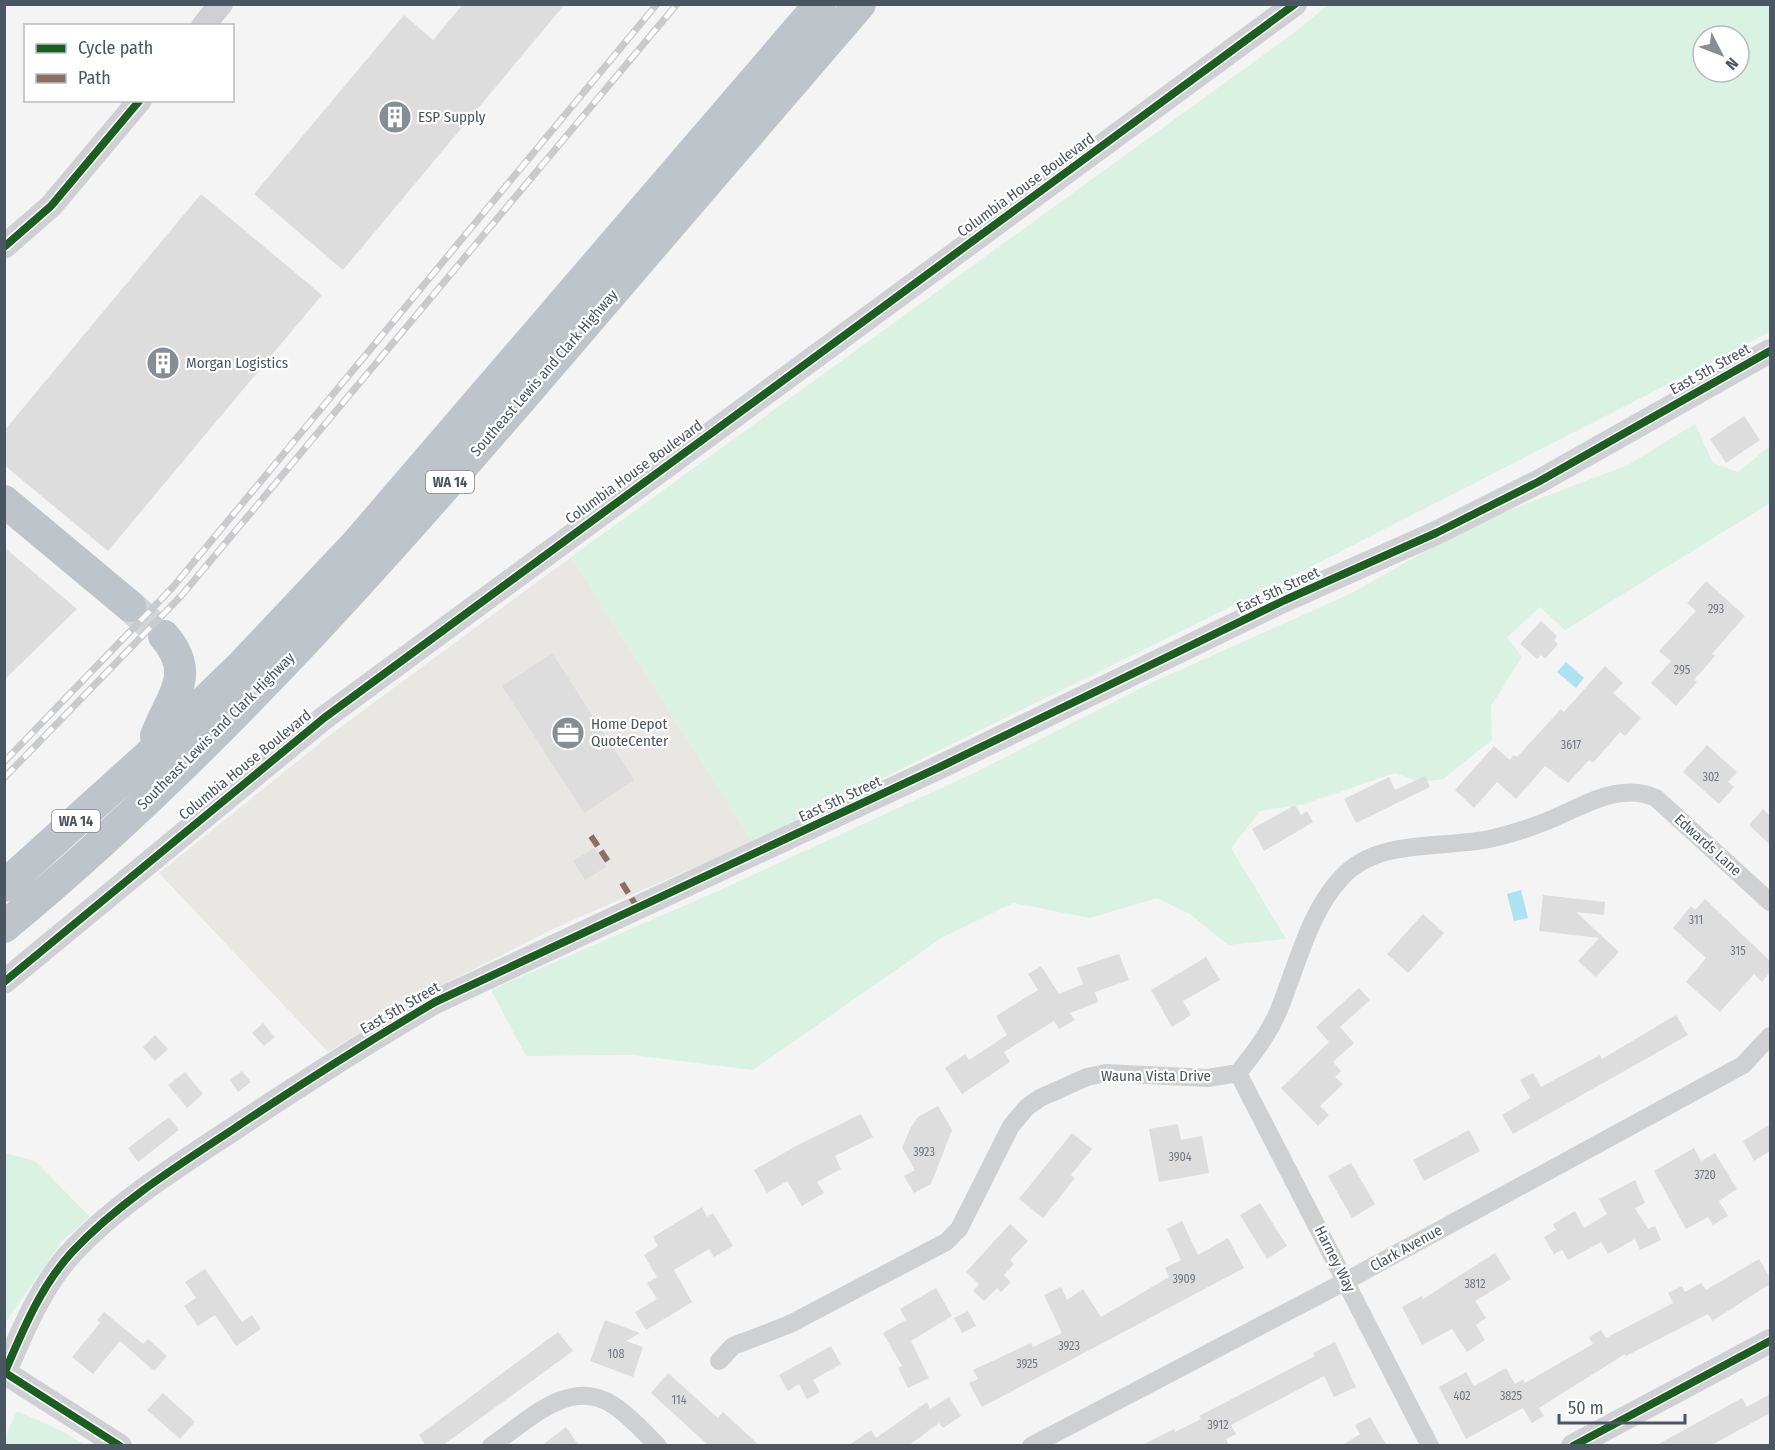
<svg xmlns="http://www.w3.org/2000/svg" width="1775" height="1450" viewBox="0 0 1775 1450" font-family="'Fira Sans Condensed',sans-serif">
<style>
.commercial{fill:#e8e7e3}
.green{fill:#d9f2e3;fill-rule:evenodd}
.water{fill:#aee2f0}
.building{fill:#ddddde}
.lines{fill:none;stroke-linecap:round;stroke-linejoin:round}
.highway-tunnel{stroke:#d2d4d7;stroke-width:32;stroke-dasharray:32 16;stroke-linecap:butt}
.street{stroke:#ced0d2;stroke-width:18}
.secondary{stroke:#ced0d4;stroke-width:24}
.highway{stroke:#bec4c9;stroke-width:32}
.rail-casing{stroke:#c9cacc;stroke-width:7}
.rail{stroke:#fff;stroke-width:4.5;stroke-dasharray:14;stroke-linecap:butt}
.quiet{stroke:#8d6e63;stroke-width:6;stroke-dasharray:12 6;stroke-linecap:butt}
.cycleway-casing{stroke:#fff;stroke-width:11}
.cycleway{stroke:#1b5e20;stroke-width:8}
.labels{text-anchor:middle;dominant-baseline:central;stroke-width:4.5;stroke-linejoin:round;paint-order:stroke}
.number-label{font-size:12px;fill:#707881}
.shield{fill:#fff;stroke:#808990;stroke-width:1.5}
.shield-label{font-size:14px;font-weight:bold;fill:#4a5661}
.poi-label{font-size:15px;fill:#4a5661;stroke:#fff;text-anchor:start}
.street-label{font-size:15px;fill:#4a5661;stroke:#fff}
</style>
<rect width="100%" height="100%" fill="#f4f4f4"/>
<!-- commercial -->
<path class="commercial" d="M571,557L753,842L555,928L421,996L328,1052L159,873L330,735Z"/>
<!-- green -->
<path class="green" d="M1328,5H1770V332L1273,586L753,842L571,557L1295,32ZM1703,36H1739V72H1703Z
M1695,424L1713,463L1738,472L1770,446V503L1565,630L1540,607L1507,637L1522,657L1491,706L1492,740L1443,779L1421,782L1395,773L1304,804L1260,811L1231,848L1286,939L1228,945L1190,914L1157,898L1090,918L1013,903L943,937L753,1070L633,1055L526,1056L491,990L720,890L974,773L1151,683L1352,593L1473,524L1628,465Z
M5,1153L35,1161L90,1217L63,1240L5,1323Z
M17,1411L66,1433L85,1445H5V1437Z"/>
<!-- water -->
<path class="water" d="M1566,662L1584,678L1576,688L1557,672Z
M1521,890L1528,918L1514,921L1507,894Z"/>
<!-- building -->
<path class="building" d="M463,4H565L343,270L254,194L404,15L433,40Z
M201,194L322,295L108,551L4,465V431Z
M1744,416L1760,440L1726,463L1710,439Z
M4,547L77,609L4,680Z
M1706,581L1745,616L1712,654L1715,656L1694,680L1697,682L1676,706L1651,683L1671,661L1659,651L1696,611L1687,603Z
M1541,621L1557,636L1554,640L1558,644L1545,659L1541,655L1537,659L1520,644Z
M552,653L634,780L584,813L502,686Z
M1605,666L1623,683L1613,693L1641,718L1625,736L1620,732L1593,763L1589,760L1568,783L1545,766L1516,799L1497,782L1474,808L1455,790L1494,746L1510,760L1514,755L1517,757L1561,709L1564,712Z
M1707,745L1737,772L1728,782L1734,787L1719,804L1683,772Z
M1425,776L1430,787L1356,823L1344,799L1389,777L1395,790Z
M1295,805L1301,815L1307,811L1313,822L1264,851L1252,829Z
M1763,809L1770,816V845L1749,825Z
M594,848L606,867L585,880L573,861Z
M1543,895L1605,902L1604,915L1576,912L1619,952L1596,977L1578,961L1599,938L1539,931Z
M1705,899L1770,961V972L1762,982L1754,974L1720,1012L1686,982L1706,958L1673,928L1691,906L1695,910Z
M1423,914L1444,933L1408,973L1387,954Z
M1119,954L1129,980L1095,992L1098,1002L1070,1013L1075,1020L1059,1029L1054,1021L1004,1052L1010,1062L962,1094L945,1068L965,1054L969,1060L1007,1035L996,1016L1038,990L1028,974L1041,966L1059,994L1083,984L1077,968Z
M1206,957L1220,980L1183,1001L1191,1015L1172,1027L1151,990Z
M1359,988L1370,1000L1340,1027L1354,1043L1333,1062L1341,1071L1335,1077L1343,1084L1320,1106L1329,1115L1318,1126L1281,1088L1329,1042L1316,1027Z
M1676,1015L1688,1035L1513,1134L1502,1115L1530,1098L1520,1080L1533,1073L1541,1087L1600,1055L1602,1059Z
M263,1023L275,1037L264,1046L252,1033Z
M155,1035L168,1049L155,1061L143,1047Z
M242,1071L251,1082L238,1092L230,1080Z
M185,1072L203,1094L187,1108L168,1085Z
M938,1106L952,1130L931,1184L914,1193L904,1176L915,1170L902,1148L911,1127L918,1117Z
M861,1114L873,1137L835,1156L841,1169L817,1182L824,1193L802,1206L787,1181L767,1193L754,1170L796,1146Z
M169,1117L179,1130L138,1162L128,1148Z
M1178,1124L1181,1140L1202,1136L1209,1173L1159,1182L1149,1129Z
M1770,1124V1151L1754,1161L1743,1141Z
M1469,1130L1480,1151L1424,1181L1413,1160Z
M1072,1133L1092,1149L1071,1175L1075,1178L1043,1218L1019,1199Z
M1694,1148L1701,1161L1715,1153L1737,1189L1719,1201L1728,1216L1713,1225L1708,1217L1686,1229L1654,1171Z
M1351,1163L1375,1204L1352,1218L1328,1176Z
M1635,1180L1645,1203L1635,1208L1648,1229L1655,1226L1661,1240L1640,1250L1635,1239L1608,1254L1601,1242L1568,1260L1562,1250L1554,1254L1544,1237L1556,1230L1553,1224L1575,1211L1584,1228L1607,1214L1599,1199Z
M1260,1203L1287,1246L1267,1259L1240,1215Z
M702,1207L707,1217L713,1213L733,1246L714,1257L709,1249L674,1270L692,1302L646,1330L635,1312L657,1299L647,1283L657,1277L644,1255L658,1246L653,1237Z
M1182,1221L1198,1255L1228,1238L1244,1268L982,1407L969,1383L978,1379L973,1370L1031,1343L1033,1347L1062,1333L1044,1295L1061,1287L1067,1300L1083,1289L1101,1317L1169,1277L1165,1268L1181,1260L1167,1229Z
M1010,1224L1028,1241L1010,1260L1014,1264L1004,1275L1011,1282L1001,1292L997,1288L984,1301L973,1291L979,1284L966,1272Z
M1495,1253L1511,1279L1475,1301L1486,1318L1476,1325L1485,1340L1467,1352L1452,1329L1422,1345L1402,1307L1422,1296L1423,1299Z
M1759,1259L1770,1278V1284L1712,1321L1708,1314L1626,1356L1625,1354L1539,1408L1544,1416L1532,1423L1523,1408L1466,1439L1439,1387L1466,1372L1474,1386L1506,1368L1515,1384L1523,1379L1525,1383L1593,1344L1589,1337L1601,1330L1606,1338L1673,1303L1668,1293L1682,1286L1685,1292L1701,1283L1706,1290Z
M205,1269L242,1322L252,1315L261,1329L236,1346L215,1315L198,1326L184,1306L196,1298L185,1282Z
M936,1288L952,1316L911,1341L929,1378L908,1388L898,1368L902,1366L883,1333L906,1320L900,1309Z
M968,1311L976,1326L962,1333L954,1318Z
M104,1312L143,1344L148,1339L167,1356L154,1371L120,1341L93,1374L72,1357L100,1323L97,1320Z
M605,1320L640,1333L626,1341L643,1347L633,1377L590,1361Z
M558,1332L573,1351L442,1446H426L419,1435Z
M1335,1342L1356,1387L1334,1397L1324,1376L1231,1425L1236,1434L1226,1439L1229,1446H1140L1174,1429L1175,1432L1201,1419L1199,1416L1315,1356L1313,1353Z
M831,1346L841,1364L813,1380L820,1392L807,1399L799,1384L788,1391L779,1375Z
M668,1373L718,1418L723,1412L760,1446H709L651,1393Z
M163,1393L195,1422L180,1439L147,1410Z
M1770,1394V1413L1710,1446H1655L1742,1398L1747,1407Z
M949,1397L961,1416L943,1428L939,1423L908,1446H848L871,1430L876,1438L927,1402L930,1409Z
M1370,1417L1387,1446H1341L1360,1434L1355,1425Z
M566,1427L579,1446H541Z"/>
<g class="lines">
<!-- highway-tunnel -->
<path class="highway-tunnel" d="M130,606L164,636"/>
<!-- street -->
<path class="street" d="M1238,1073L1430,1446
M719,1361L733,1346L790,1324L946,1242L959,1229L1011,1126L1027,1107L1040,1098L1087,1077L1106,1073L1208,1078L1238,1073C1254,1053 1268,1035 1278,1012C1297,967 1308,913 1342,877C1378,838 1441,849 1489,839C1518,833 1547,822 1574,809C1599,797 1629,785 1656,798L1770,902
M491,1446C526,1422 570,1376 613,1405C630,1416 644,1432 658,1446
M1031,1446L1346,1281L1743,1065L1770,1036"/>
<!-- secondary -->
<path class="secondary" d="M203,26L221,4
M4,247L51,206L140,100
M4,982L324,718L1295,4
M4,1372L120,1446
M4,1374C22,1332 41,1285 73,1251C119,1202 179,1165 235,1128C301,1084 367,1042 435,1002L944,765L1285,600L1436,533L1538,482L1770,351
M1573,1446L1770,1341"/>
<!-- highway -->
<path class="highway" d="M4,501L130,606
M156,736C170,697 198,676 164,636
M4,886L148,756L241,666L357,543L820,4
M4,927C217,751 397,544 575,336C670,225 765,115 860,4"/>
<!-- rail casing -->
<g class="rail-casing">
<path id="rail" d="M4,762L173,587L657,4
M4,778L181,596L677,4"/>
</g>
<!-- rail -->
<use href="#rail" class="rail"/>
<!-- quiet -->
<path class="quiet" d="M591,836L609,863
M622,883L637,907"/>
<!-- cycleway casing -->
<g class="cycleway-casing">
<path id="cycleway" d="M4,247L51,206L140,100
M4,982L324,718L1295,4
M4,1372L120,1446
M4,1374C22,1332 41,1285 73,1251C119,1202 179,1165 235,1128C301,1084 367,1042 435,1002L944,765L1285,600L1436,533L1538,482L1770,351
M1573,1446L1770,1341"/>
</g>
<!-- cycleway -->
<use href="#cycleway" class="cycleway"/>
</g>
<!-- icons -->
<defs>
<g id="building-disc" transform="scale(1.725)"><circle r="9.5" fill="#868d94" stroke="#fff"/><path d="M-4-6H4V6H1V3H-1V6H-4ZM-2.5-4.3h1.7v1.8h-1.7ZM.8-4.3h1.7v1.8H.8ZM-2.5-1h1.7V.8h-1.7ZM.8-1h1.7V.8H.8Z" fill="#fff"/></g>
<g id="office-disc" transform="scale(1.725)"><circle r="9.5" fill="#868d94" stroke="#fff"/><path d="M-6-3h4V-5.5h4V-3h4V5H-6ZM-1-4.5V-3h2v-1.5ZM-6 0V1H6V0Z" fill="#fff"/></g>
</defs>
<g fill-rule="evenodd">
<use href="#building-disc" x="395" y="117"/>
<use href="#building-disc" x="163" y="363"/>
<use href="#office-disc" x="568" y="733"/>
</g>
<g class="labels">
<!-- number labels -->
<g class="number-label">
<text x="1716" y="609">293</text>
<text x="1682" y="670">295</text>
<text x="1571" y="745">3617</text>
<text x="1711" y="777">302</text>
<text x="1696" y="920">311</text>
<text x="1738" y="951">315</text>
<text x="924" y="1152">3923</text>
<text x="1180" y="1157">3904</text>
<text x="1705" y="1175">3720</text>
<text x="1184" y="1279">3909</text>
<text x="1475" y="1284">3812</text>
<text x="1069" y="1346">3923</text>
<text x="616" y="1354">108</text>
<text x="1027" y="1364">3925</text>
<text x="1462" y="1396">402</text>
<text x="1511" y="1396">3825</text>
<text x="679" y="1400">114</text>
<text x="1218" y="1425">3912</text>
</g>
<!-- shield labels -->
<g class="shield">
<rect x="426" y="471" width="48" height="22" rx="4.5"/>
<rect x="52" y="810" width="48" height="22" rx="4.5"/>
</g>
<g class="shield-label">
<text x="450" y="482">WA 14</text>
<text x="76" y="821">WA 14</text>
</g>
<!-- poi labels -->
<g class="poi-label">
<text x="418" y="117">ESP Supply</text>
<text x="186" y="363">Morgan Logistics</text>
<text x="591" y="724">Home Depot<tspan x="591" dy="17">QuoteCenter</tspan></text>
</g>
<!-- street labels -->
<g class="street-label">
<text transform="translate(1026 185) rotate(-36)">Columbia House Boulevard</text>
<text transform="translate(1710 369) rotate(-29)">East 5th Street</text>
<text transform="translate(544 373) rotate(-49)">Southeast Lewis and Clark Highway</text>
<text transform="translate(634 472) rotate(-36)">Columbia House Boulevard</text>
<text transform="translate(1278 590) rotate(-25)">East 5th Street</text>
<text transform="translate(216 731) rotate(-45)">Southeast Lewis and Clark Highway</text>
<text transform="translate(245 765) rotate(-39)">Columbia House Boulevard</text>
<text transform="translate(840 799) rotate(-25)">East 5th Street</text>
<text transform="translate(1708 845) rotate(42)">Edwards Lane</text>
<text transform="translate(400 1008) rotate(-30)">East 5th Street</text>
<text x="1156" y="1076">Wauna Vista Drive</text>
<text transform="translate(1406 1248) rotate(-29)">Clark Avenue</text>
<text transform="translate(1335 1259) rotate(63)">Harney Way</text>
</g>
</g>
<!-- border -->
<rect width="1775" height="1450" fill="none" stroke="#4a5661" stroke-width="12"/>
<!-- legend -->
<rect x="24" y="24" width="210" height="78" fill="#ffffff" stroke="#b7bbc0" stroke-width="1.5"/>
<rect x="36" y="44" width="30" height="9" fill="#1b5e20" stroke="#b7bbc0" stroke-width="1.5"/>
<text x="78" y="54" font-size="18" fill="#4a5661">Cycle path</text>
<rect x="36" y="74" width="30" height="9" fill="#8d6e63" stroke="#b7bbc0" stroke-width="1.5"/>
<text x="78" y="84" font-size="18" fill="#4a5661">Path</text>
<!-- north arrow -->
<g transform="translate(1721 54) rotate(132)"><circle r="28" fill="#ffffff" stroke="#b7bbc0" stroke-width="1.5"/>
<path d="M0-4.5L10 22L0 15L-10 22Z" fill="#868d94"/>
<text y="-9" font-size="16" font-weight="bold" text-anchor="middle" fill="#4a5661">N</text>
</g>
<!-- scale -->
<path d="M1559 1414v9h126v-9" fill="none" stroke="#4a5661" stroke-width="3"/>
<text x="1568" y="1414" font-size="18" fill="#4a5661" stroke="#ffffff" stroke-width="4.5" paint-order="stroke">50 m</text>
</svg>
